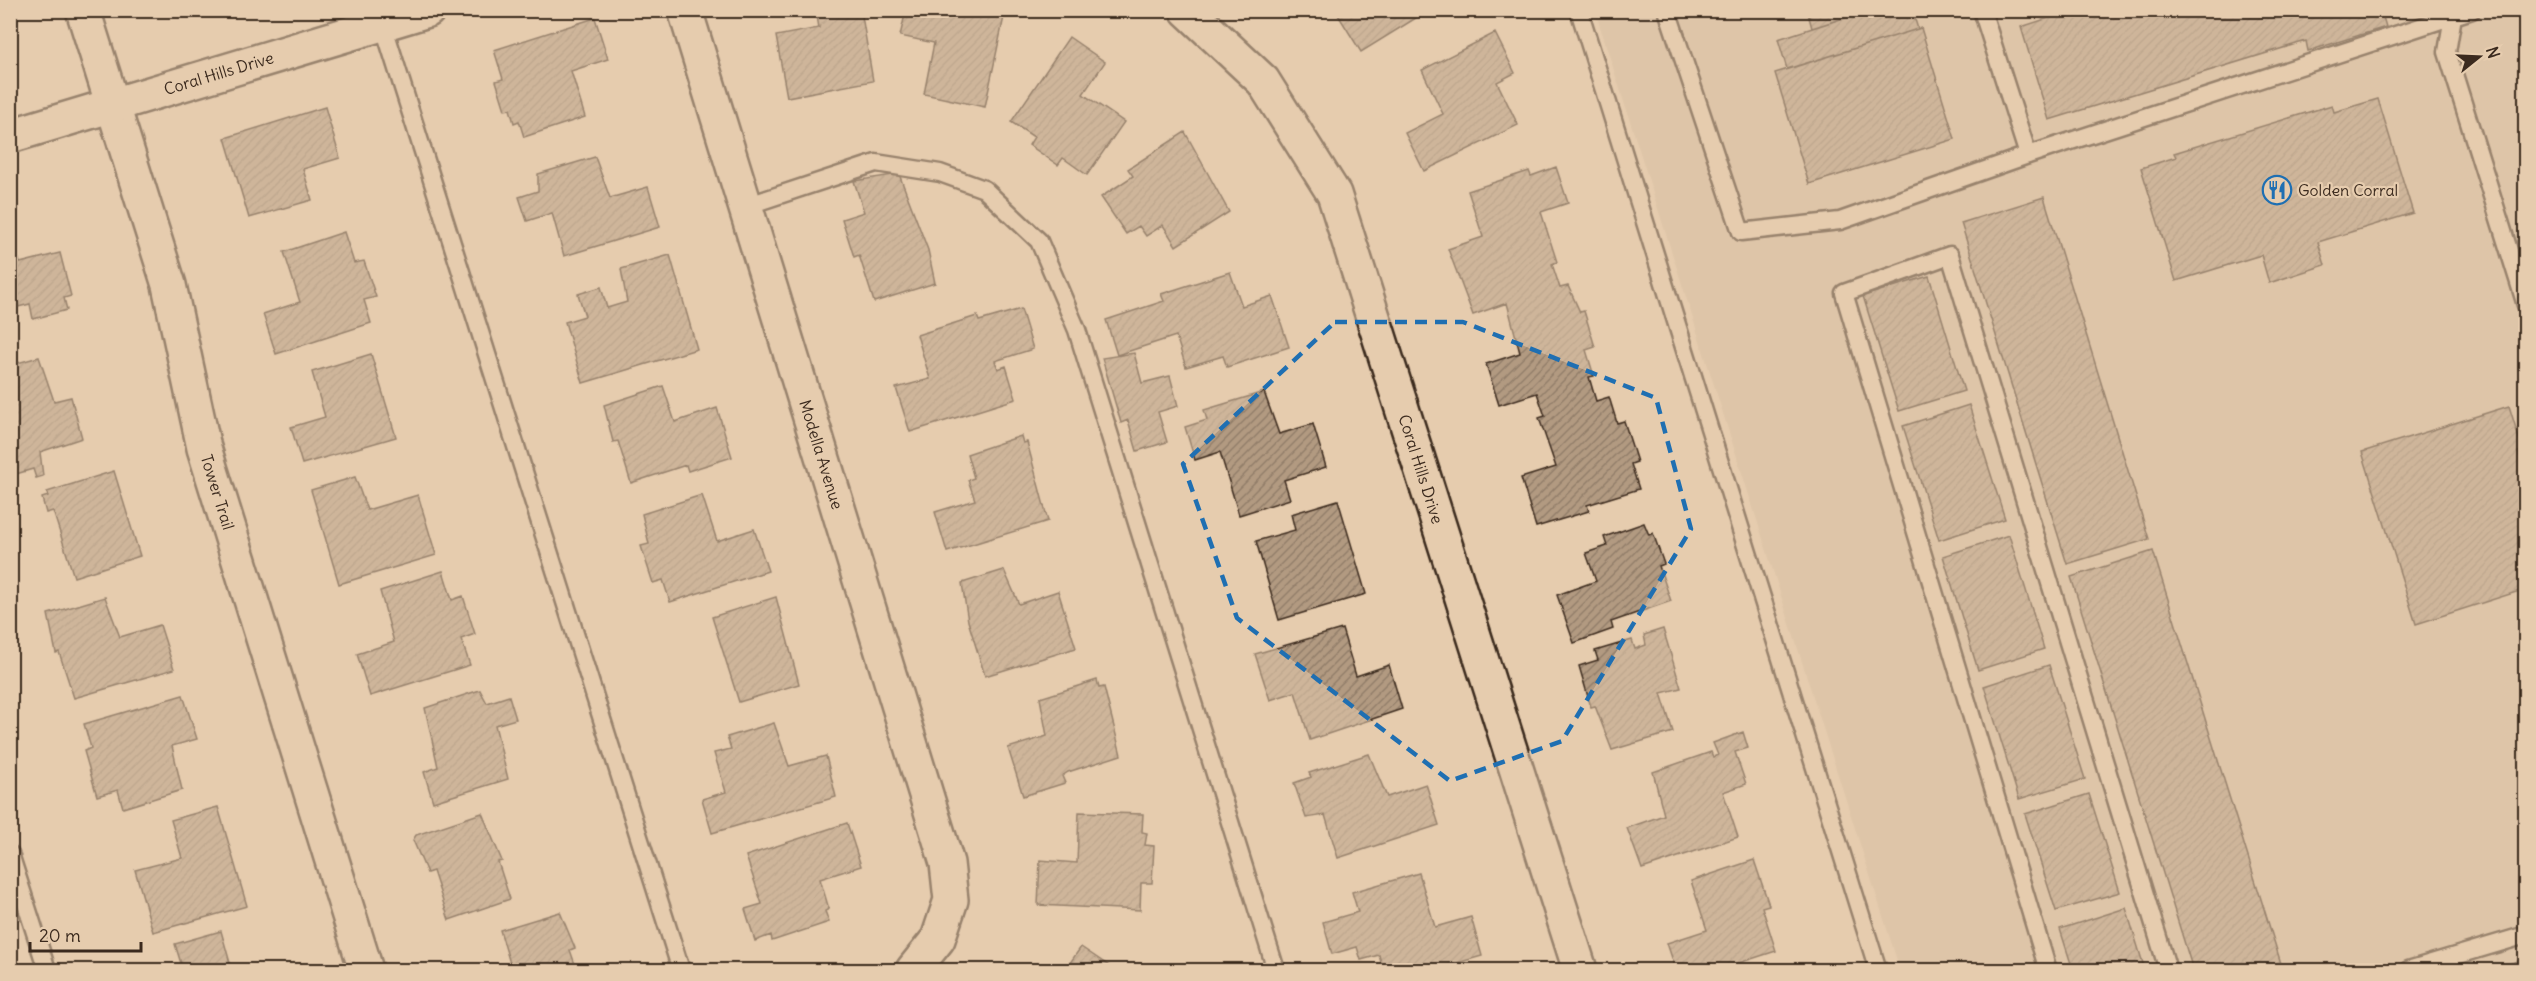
<svg xmlns="http://www.w3.org/2000/svg" width="2536" height="981" viewBox="0 0 2536 981" font-family="Delius,sans-serif">
<style>
.built{fill:#d6bda0}
.building{fill:url(#building-hatch);stroke:#3b2a1e;stroke-width:1.5}
.lines{fill:none;stroke-linecap:round;stroke-linejoin:round}
.service-casing{stroke:#3b2a1e;stroke-width:21}
.minor-casing{stroke:#3b2a1e;stroke-width:38}
.service{stroke:#e6ccae;stroke-width:16}
.minor{stroke:#e6ccae;stroke-width:33}
.marked{fill:none;stroke:#1f6fb2;stroke-width:4.5;stroke-dasharray:12 8;stroke-linejoin:round}
.labels{text-anchor:middle;dominant-baseline:central;stroke-width:4.5;stroke-linejoin:round;paint-order:stroke}
.street-label{font-size:16px;fill:#3b2a1e;stroke:#e6ccae}
.poi-label{font-size:16px;fill:#3b2a1e;stroke:#e6ccae;text-anchor:start}
</style>
<defs>
<pattern id="building-hatch" width="6" height="6" patternUnits="userSpaceOnUse" patternTransform="scale(1.5)"><rect width="6" height="6" fill="#b29a81"/><path d="M-1 1l2-2M0 6l6-6M5 7l2-2" fill="none" stroke="#927e69"/></pattern>
</defs>
<rect width="100%" height="100%" fill="#e6ccae"/>
<filter id="ink" filterUnits="userSpaceOnUse"><feTurbulence type="fractalNoise" baseFrequency=".0167" numOctaves="2"/><feDisplacementMap in="SourceGraphic" scale="12" xChannelSelector="R" yChannelSelector="G"/><feConvolveMatrix kernelMatrix="1 2 1 2 8 2 1 2 1" color-interpolation-filters="sRGB"/></filter>
<g filter="url(#ink)">
<!-- built -->
<path class="built" d="M1595,11H2525V970H1900Z"/>
<!-- building -->
<path class="building" d="M816,10H861L873,81L787,97L776,36L819,28Z
M906,10L1005,12L985,107L924,94L934,43L900,36Z
M1335,10H1429L1361,52Z
M1807,10H1869L1812,28Z
M1869,10H1912L1918,29L1787,69L1778,39Z
M2073,10H2381L2386,27L2308,51L2306,41L2049,120L2021,27Z
M595,18L608,59L571,71L585,117L524,137L519,121L514,123L510,109L505,110L496,81L503,79L494,50Z
M1921,28L1955,139L1809,184L1775,73Z
M1495,33L1515,73L1497,82L1518,125L1424,171L1405,133L1443,114L1422,70Z
M1069,37L1105,62L1083,94L1124,122L1087,175L1063,158L1058,165L1029,145L1034,137L1011,122Z
M2378,99L2413,213L2318,242L2325,265L2269,283L2261,255L2176,281L2141,168L2176,157L2174,153L2332,105L2334,112Z
M325,107L340,158L303,169L312,200L249,218L225,138Z
M1185,132L1229,212L1176,246L1163,225L1146,236L1139,226L1126,234L1101,197L1133,176L1128,169Z
M595,157L610,198L648,187L660,227L564,256L552,213L527,221L519,197L538,191V174Z
M1556,167L1568,203L1541,212L1557,262L1552,264L1560,288L1568,286L1580,312L1584,311L1595,347L1586,350L1594,376L1589,377L1596,401L1609,397L1617,423L1624,421L1637,462L1631,464L1639,489L1587,505L1589,511L1536,527L1521,478L1556,467L1539,418L1545,416L1537,393L1499,405L1486,364L1520,353L1507,303L1473,315L1448,249L1483,237L1468,191L1529,171L1531,176Z
M899,174L928,250L935,283L874,302L859,255L854,257L842,219L864,212L854,181Z
M2044,197L2149,539L2067,564L1961,223Z
M344,232L354,263L364,261L376,297L364,300L371,323L276,354L263,314L300,302L284,252Z
M10,233L20,263L60,253L71,296L64,298L67,310L33,319L30,304L10,309Z
M670,255L697,349L583,383L565,322L585,316L578,294L601,287L607,308L627,302L621,269Z
M1230,272L1242,306L1272,296L1289,347L1227,367L1223,356L1186,367L1176,336L1117,355L1106,320L1164,301L1161,294Z
M1929,276L1964,391L1899,411L1863,296Z
M1021,309L1033,349L995,361L998,369L1006,366L1016,399L910,432L896,388L930,379L917,335L977,316L979,321Z
M1134,353L1142,383L1170,376L1178,406L1158,412L1167,442L1137,451L1128,420L1121,423L1102,358Z
M371,354L396,437L302,464L291,427L325,417L312,372Z
M39,357L54,401L71,397L82,438L40,452L43,476L36,478L33,469L16,474L13,461L10,462V365Z
M663,386L675,422L717,408L732,457L688,471L686,465L631,483L618,441L613,442L604,405Z
M1264,392L1279,434L1313,424L1326,467L1284,480L1290,499L1239,515L1220,452L1195,460L1185,427L1207,420L1204,410Z
M1969,405L2005,519L1939,540L1903,426Z
M2509,406L2523,451L2518,452L2526,476V589L2416,624L2362,452Z
M1021,436L1023,443L1027,442L1048,521L947,552L935,512L975,500L968,480L974,478L967,454Z
M114,471L140,556L74,577L53,511L46,513L42,498L48,496L47,492Z
M355,477L367,510L418,495L436,555L339,584L311,490Z
M702,495L717,541L754,529L768,571L670,602L663,580L653,583L641,546L649,544L642,514Z
M1338,500L1366,594L1279,620L1256,541L1295,530L1291,514Z
M1644,523L1649,535L1653,533L1664,564L1659,566L1671,601L1611,622L1613,629L1574,643L1557,595L1596,581L1586,553L1607,546L1604,537Z
M2009,535L2044,649L1978,670L1943,556Z
M2153,551L2283,970H2193L2071,577Z
M1004,570L1019,604L1058,591L1076,648L985,676L968,621L962,583Z
M443,571L452,600L463,596L475,634L461,639L470,665L370,696L357,654L394,642L380,591Z
M105,597L120,637L160,625L174,669L74,698L59,652L56,653L48,614Z
M776,597L799,684L739,702L712,617Z
M1342,629L1356,676L1389,665L1402,709L1310,740L1295,692L1270,700L1255,654Z
M1663,629L1681,688L1661,693L1673,732L1612,750L1595,706L1591,707L1579,666L1598,660L1595,651L1632,640L1635,649L1646,645L1644,635Z
M2049,665L2085,779L2019,799L1984,686Z
M1097,680L1099,688L1104,687L1121,755L1068,772L1062,776L1065,783L1023,796L1008,748L1047,736L1040,698Z
M480,690L487,703L509,696L516,719L495,725L508,779L433,802L424,772L438,767L425,708Z
M183,695L197,739L172,746L182,790L123,808L118,790L97,796L84,751L91,748L84,724Z
M774,723L789,766L826,756L836,797L712,833L702,799L726,792L714,753L731,749L727,737Z
M1743,732L1748,748L1735,752L1746,784L1723,792L1738,837L1642,869L1627,828L1664,815L1653,772L1711,752L1713,757L1718,755L1713,743Z
M1369,754L1387,797L1426,784L1439,825L1338,858L1325,815L1306,818L1294,783L1311,777L1309,773Z
M2089,794L2120,892L2056,911L2025,814Z
M218,807L247,906L153,932L135,870L182,858L171,820Z
M1079,812L1143,814L1142,832L1147,833L1145,845L1154,846L1152,883H1141L1140,910L1038,905L1040,860L1077,863Z
M482,813L502,861L498,862L510,899L449,920L433,871L427,873L413,840L416,835Z
M847,823L861,866L820,879L829,909L825,911L829,922L772,941L771,935L755,941L745,909L762,904L746,856Z
M1754,860L1769,905L1762,907L1776,951L1717,970H1676L1667,943L1707,930L1691,881Z
M1419,873L1435,927L1471,917L1482,956L1432,970H1383L1379,955L1361,960L1357,947L1332,954L1323,922L1358,912L1352,892Z
M2126,908L2145,970H2073L2060,929Z
M560,912L575,948L570,950L577,970H512L500,930Z
M221,931L232,970H183L175,944Z
M1081,947L1115,970H1065Z
M2526,959V970H2486Z"/>
<g class="lines">
<!-- service casing -->
<g class="service-casing">
<path id="service" d="M1579,10L1878,970
M1667,10L1741,232L1840,221L2028,155L2472,10
M1982,10L2028,155
M2452,10L2453,16L2447,52L2526,305
M381,18L681,970
M746,206L876,163L940,173L984,189L1039,241L1077,330L1276,970
M10,854L47,970
M2048,970L1844,293L1950,255L2168,970
M2408,970L2526,935"/>
</g>
<!-- minor casing -->
<g class="minor-casing">
<g id="minor">
<path id="s1" d="M83,10L169,285L204,448L366,970"/>
<path id="s2" d="M685,10L947,863L951,900L938,939L913,970"/>
<path id="s3" d="M1187,10L1263,81L1334,194L1580,970"/>
<path id="s4" d="M10,136L428,10"/>
</g>
</g>
<!-- service -->
<use href="#service" class="service"/>
<!-- minor -->
<use href="#minor" class="minor"/>
</g>
</g>
<!-- marked area -->
<path d="M0 0H2536V981H0ZM1335,322H1463L1656,398L1691,529L1562,741L1450,781L1237,618L1183,464Z" fill="#e6ccae" fill-opacity=".55" fill-rule="evenodd"/>
<path class="marked" d="M1335,322H1463L1656,398L1691,529L1562,741L1450,781L1237,618L1183,464Z"/>
<!-- icons -->
<defs>
<g id="restaurant-ring" transform="scale(1.5)"><circle r="9.5" fill="#e6ccae" stroke="#1f6fb2" stroke-width="1.5"/><path d="M-5-6h1v4h1v-4h1v4h1v-4h1v5L-1.5 .5V6h-2V.5L-5-1ZM5-6V6H3V1.5H1.5Q1.5-4 5-6Z" fill="#1f6fb2"/></g>
</defs>
<g fill-rule="evenodd">
<use href="#restaurant-ring" x="2277" y="190"/>
</g>
<g class="labels">
<!-- street labels -->
<g class="street-label">
<text stroke="none"><textPath href="#s4" startOffset="218">Coral Hills Drive</textPath></text>
<text stroke="none"><textPath href="#s2" startOffset="465">Modella Avenue</textPath></text>
<text stroke="none"><textPath href="#s3" startOffset="526">Coral Hills Drive</textPath></text>
<text stroke="none"><textPath href="#s1" startOffset="501">Tower Trail</textPath></text>
</g>
<!-- poi labels -->
<g class="poi-label">
<text x="2298" y="190">Golden Corral</text>
</g>
</g>
<!-- margin -->
<rect width="2536" height="981" fill="none" stroke="#e6ccae" stroke-width="36"/>
<rect x="18" y="18" width="2500" height="945" fill="none" stroke="#3b2a1e" stroke-width="2" filter="url(#ink)"/>
<!-- north arrow -->
<g transform="translate(2479 57) rotate(72)" stroke="#e6ccae" stroke-width="4.5" paint-order="stroke">
<path d="M0-4.5L10 22L0 15L-10 22Z" fill="#3b2a1e"/>
<text y="-9" font-size="16" font-weight="bold" text-anchor="middle" fill="#3b2a1e">N</text>
</g>
<!-- scale -->
<path d="M30 942v9h111v-9" fill="none" stroke="#3b2a1e" stroke-width="3"/>
<text x="39" y="942" font-size="18" fill="#3b2a1e" stroke="#e6ccae" stroke-width="4.5" paint-order="stroke">20 m</text>
</svg>
